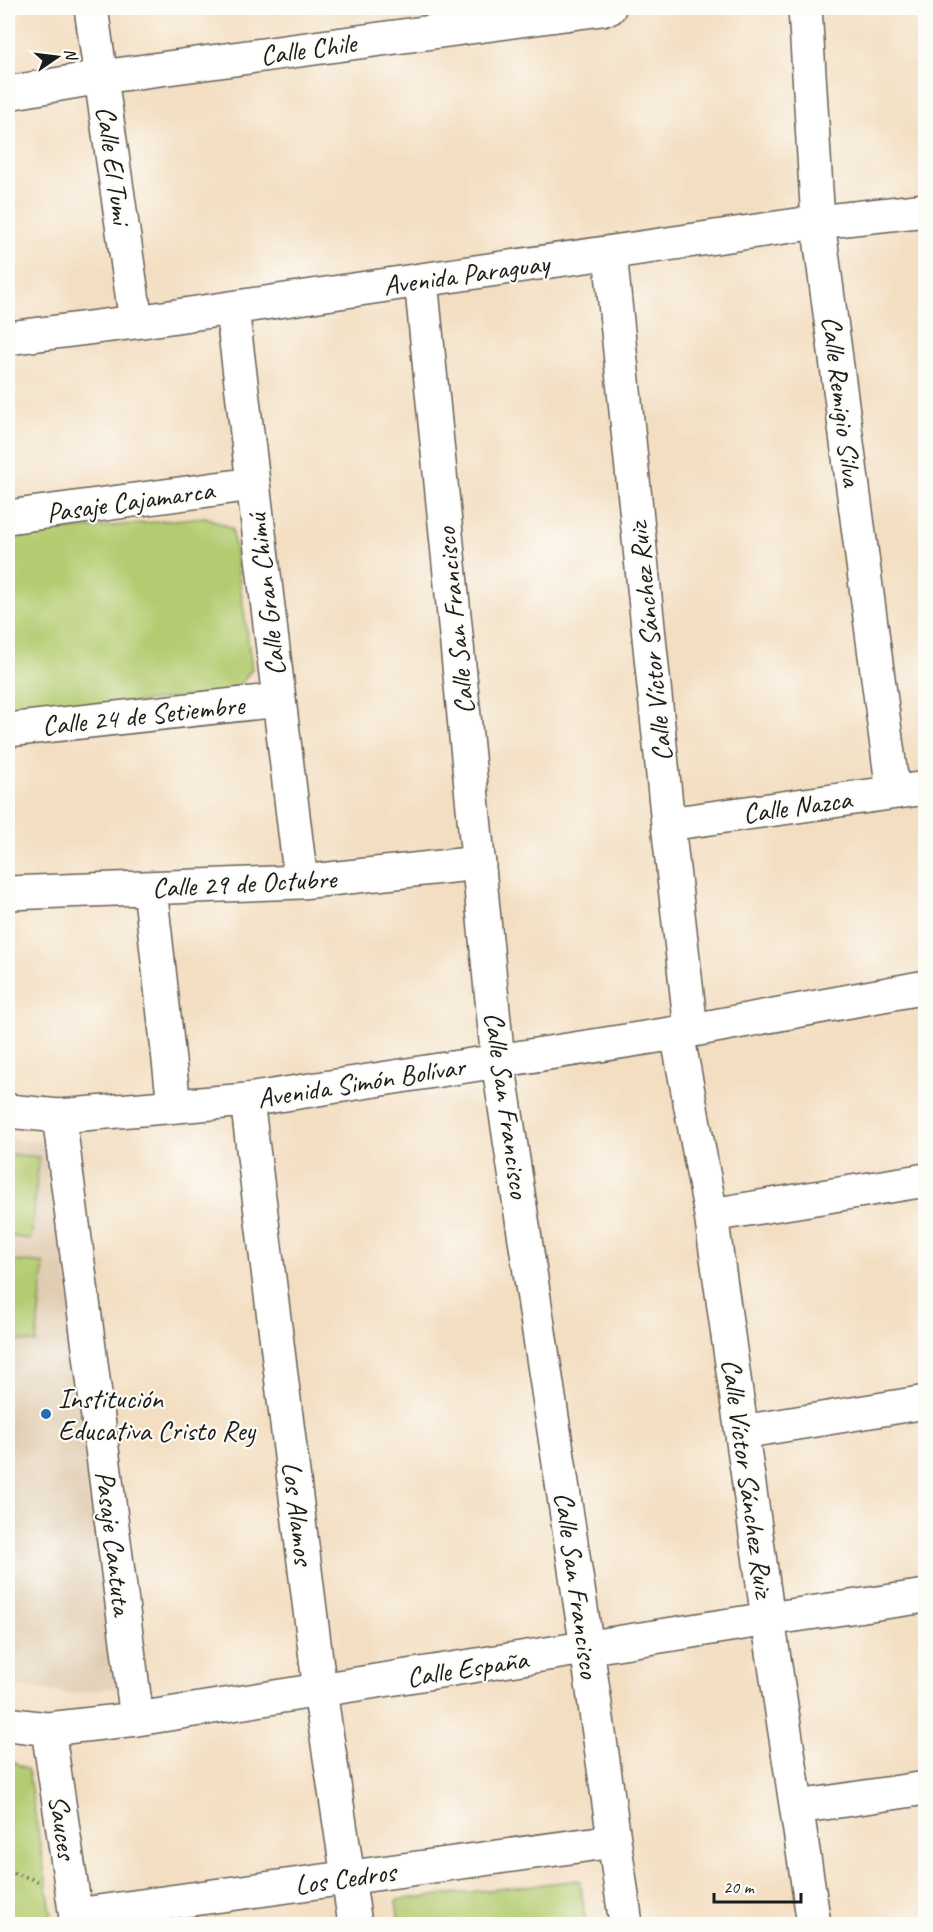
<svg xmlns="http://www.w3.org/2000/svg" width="933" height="1932" viewBox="0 0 933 1932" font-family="Caveat,sans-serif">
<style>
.built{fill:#e0ccb1}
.green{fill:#b4cc71;stroke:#687446;stroke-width:1.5}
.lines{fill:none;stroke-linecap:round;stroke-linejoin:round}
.minor-casing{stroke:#676056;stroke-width:36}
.tertiary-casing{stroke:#676056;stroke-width:36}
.path{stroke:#676056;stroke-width:4;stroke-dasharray:1.5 4.5;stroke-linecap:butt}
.minor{stroke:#fff;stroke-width:33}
.tertiary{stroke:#fff;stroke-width:33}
.poi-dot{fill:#1f6fb2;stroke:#fdfcf7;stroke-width:2}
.labels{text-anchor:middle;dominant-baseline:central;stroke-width:4.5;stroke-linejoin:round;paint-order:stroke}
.street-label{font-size:28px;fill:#1c1c1c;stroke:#fdfcf7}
.poi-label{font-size:28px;fill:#1c1c1c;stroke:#fdfcf7;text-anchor:start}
</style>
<rect width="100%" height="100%" fill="#fdfcf7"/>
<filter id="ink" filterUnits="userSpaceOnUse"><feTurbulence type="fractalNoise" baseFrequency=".0167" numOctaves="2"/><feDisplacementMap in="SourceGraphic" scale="12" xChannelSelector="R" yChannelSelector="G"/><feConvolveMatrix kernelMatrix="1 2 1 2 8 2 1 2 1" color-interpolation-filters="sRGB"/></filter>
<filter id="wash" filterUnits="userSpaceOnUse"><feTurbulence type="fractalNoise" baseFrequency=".008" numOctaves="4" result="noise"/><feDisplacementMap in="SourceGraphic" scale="24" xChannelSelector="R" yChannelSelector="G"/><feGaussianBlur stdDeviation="1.35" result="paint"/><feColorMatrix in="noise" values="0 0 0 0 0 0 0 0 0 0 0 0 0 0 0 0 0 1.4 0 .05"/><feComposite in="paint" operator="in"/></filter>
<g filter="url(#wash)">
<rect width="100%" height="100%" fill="#f3dec1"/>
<!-- built -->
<path class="built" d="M8,1139L48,1143L123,1686L73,1694L8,1686Z"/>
<!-- green -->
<path class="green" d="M205,517L232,528L252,669L241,684L224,694L8,714V536Z
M8,1154L39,1157L31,1239L8,1236Z
M8,1260L44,1264L36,1343L8,1339Z
M8,1759L28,1770L53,1924H8Z
M580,1880L586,1924H399L396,1900Z"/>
</g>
<g filter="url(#ink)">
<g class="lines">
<!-- minor casing -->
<g class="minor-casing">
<path id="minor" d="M91,8L136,322
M8,93L101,77L609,8
M610,253L668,824L691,1030
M232,308L301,882
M8,338L136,322L421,280
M8,517L253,484
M8,730L279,700
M893,792L818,222L926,210
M668,824L926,788
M150,888L174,1106
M8,893L301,882L479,863
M677,1033L711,1215L768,1619L814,1924
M498,1061L587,1648L626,1924
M247,1100L320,1691L355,1924
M59,1116L137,1719
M711,1215L926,1180
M742,1432L926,1402
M8,1724L48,1729L137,1719L768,1619L926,1596
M48,1729L77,1924
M798,1807L926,1788
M76,1915L614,1841"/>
</g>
<!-- tertiary casing -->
<g class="tertiary-casing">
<path id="tertiary" d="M498,1061L421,280L818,222L805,8
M8,1111L59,1116L247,1100L677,1033L926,987"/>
</g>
<!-- path -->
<path class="path" d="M8,1871L38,1881"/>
<!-- minor -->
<use href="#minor" class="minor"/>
<!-- tertiary -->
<use href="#tertiary" class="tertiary"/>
</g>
</g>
<!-- markers -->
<circle class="poi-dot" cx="46" cy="1414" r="6"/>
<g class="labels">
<!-- street labels -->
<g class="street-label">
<text transform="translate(308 49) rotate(-8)">Calle Chile</text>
<text transform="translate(114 165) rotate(82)">Calle El Tumi</text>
<text transform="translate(466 274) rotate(-8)">Avenida Paraguay</text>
<text transform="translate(842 401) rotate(83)">Calle Remigio Silva</text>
<text transform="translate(130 501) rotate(-8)">Pasaje Cajamarca</text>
<text transform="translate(266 595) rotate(-97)">Calle Gran Chimú</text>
<text transform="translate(455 621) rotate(-96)">Calle San Francisco</text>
<text transform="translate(650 642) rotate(-96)">Calle Víctor Sánchez Ruiz</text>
<text transform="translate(143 715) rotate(-6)">Calle 24 de Setiembre</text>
<text transform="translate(797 806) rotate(-8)">Calle Nazca</text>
<text transform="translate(244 883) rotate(-3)">Calle 29 de Octubre</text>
<text transform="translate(361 1082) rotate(-9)">Avenida Simón Bolívar</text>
<text transform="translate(507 1105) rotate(82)">Calle San Francisco</text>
<text transform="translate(748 1478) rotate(82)">Calle Víctor Sánchez Ruiz</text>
<text transform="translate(298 1513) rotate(83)">Los Alamos</text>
<text transform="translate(114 1543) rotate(83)">Pasaje Cantuta</text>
<text transform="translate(577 1585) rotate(82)">Calle San Francisco</text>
<text transform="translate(467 1668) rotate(-9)">Calle España</text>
<text transform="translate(63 1827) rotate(82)">Sauces</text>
<text transform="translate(345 1878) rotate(-8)">Los Cedros</text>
</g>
<!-- poi labels -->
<g class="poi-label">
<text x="58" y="1398">Institución<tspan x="58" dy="32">Educativa Cristo Rey</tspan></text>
</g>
</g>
<!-- margin -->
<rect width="933" height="1932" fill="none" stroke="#fdfcf7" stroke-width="30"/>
<!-- north arrow -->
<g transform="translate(57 57) rotate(76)" stroke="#fdfcf7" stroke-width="4.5" paint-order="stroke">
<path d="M0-4.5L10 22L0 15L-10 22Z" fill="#1c1c1c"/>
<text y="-9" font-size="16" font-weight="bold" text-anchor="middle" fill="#1c1c1c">N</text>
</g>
<!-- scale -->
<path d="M714 1893v9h87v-9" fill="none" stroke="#1c1c1c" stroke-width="3"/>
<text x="723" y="1893" font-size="18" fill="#1c1c1c" stroke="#fdfcf7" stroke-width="4.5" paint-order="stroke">20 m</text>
</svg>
